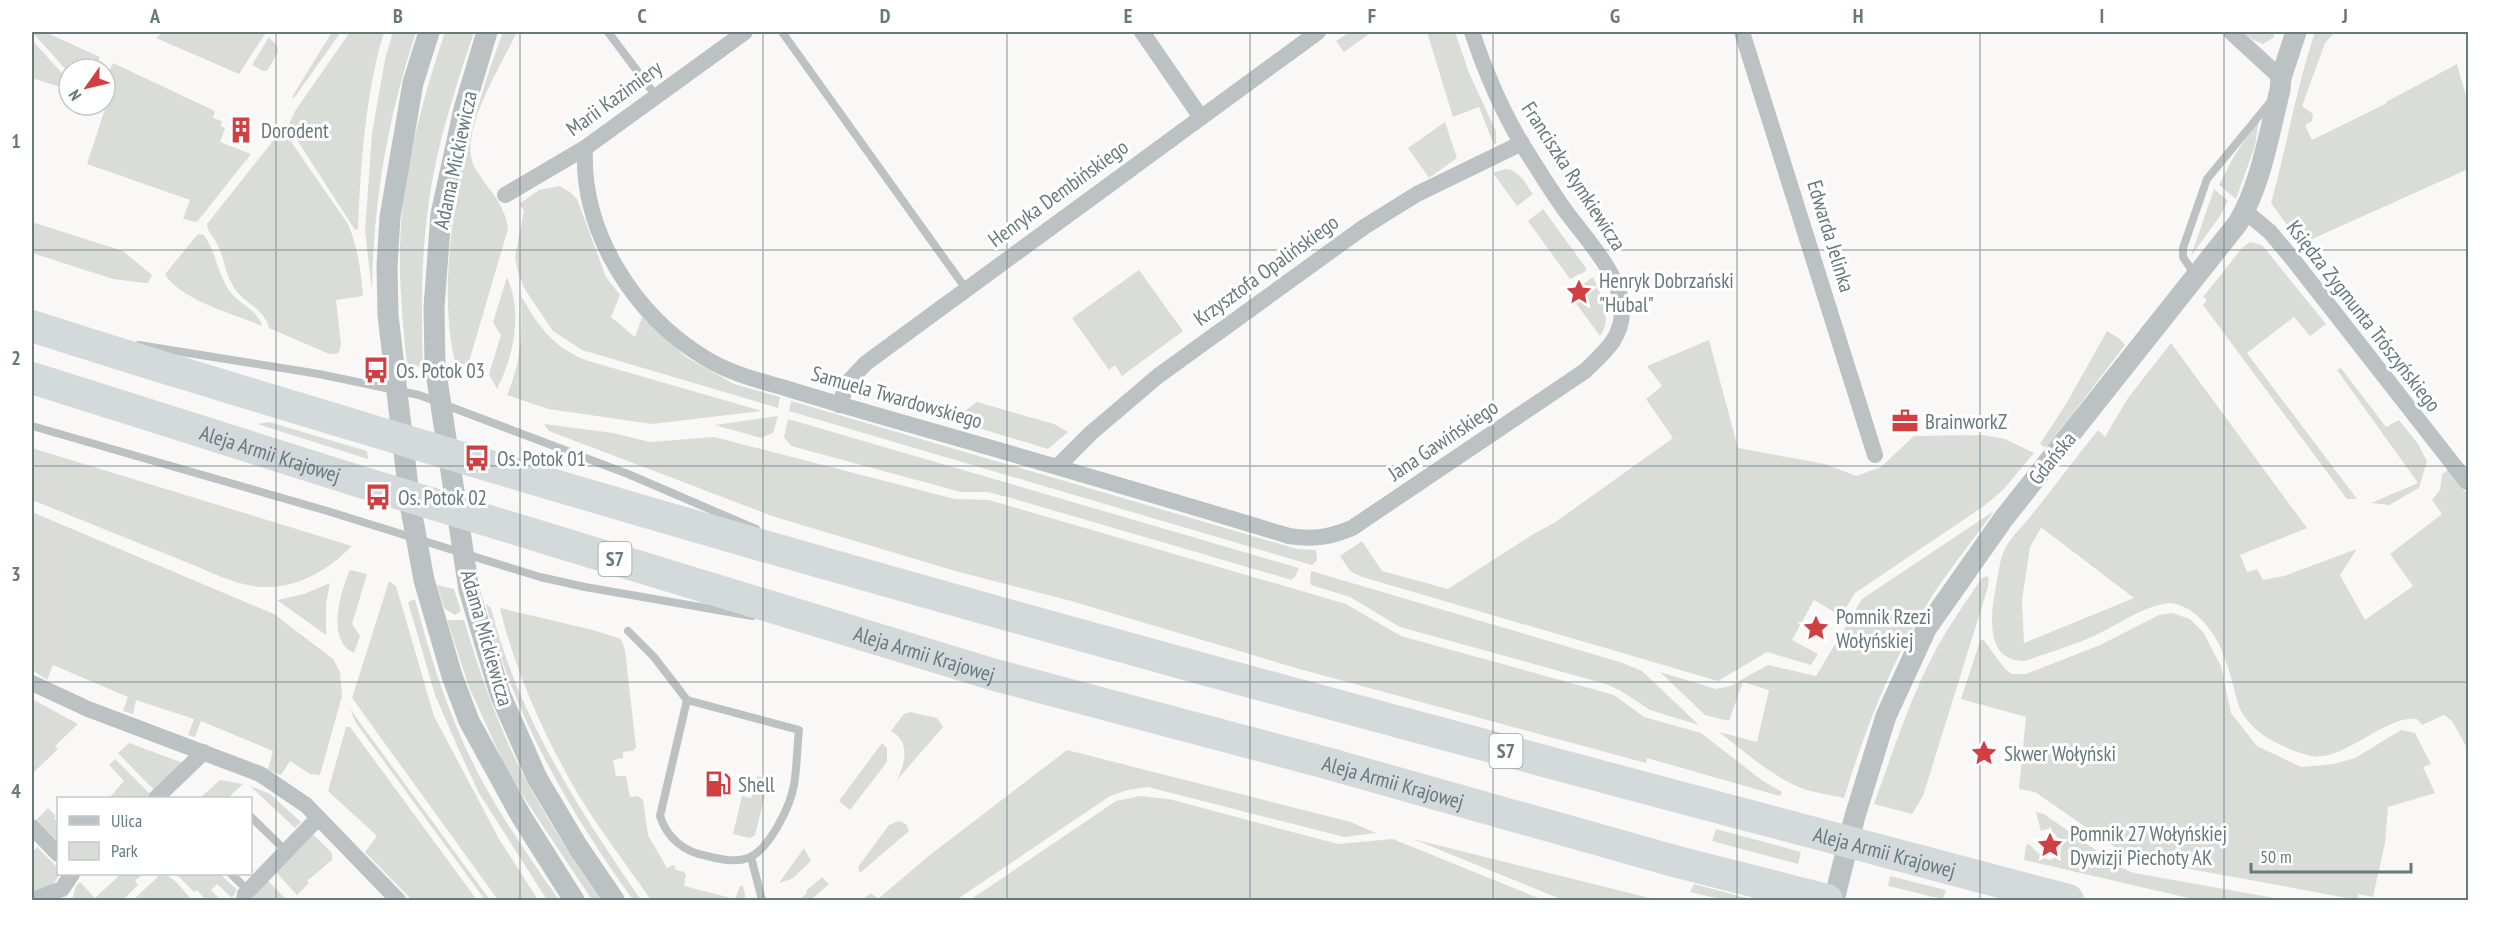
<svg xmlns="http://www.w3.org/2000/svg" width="2500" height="932" viewBox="0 0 2500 932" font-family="'PT Sans Narrow',sans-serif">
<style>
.green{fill:#daddd7;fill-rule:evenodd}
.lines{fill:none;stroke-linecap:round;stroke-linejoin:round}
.service{stroke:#bcc2c4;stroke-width:8}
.minor{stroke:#bcc2c4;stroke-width:16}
.tertiary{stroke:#bcc2c4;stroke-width:21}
.motorway{stroke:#d4d9db;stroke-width:32}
.grid{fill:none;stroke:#667a7e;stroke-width:1.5;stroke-opacity:0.55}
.labels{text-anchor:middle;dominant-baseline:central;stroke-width:6;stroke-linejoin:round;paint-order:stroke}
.shield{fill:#fff;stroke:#94a2a5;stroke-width:1.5}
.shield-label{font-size:20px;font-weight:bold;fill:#667a7e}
.street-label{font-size:21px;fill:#667a7e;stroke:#fff}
.poi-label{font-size:21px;fill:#667a7e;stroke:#fff;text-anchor:start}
.neatline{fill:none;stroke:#667a7e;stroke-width:2}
.grid-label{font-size:20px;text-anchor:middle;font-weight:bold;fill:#667a7e}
</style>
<rect width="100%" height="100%" fill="#f9f8f7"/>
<!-- green -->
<path class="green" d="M32,32H45L100,57L94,69H69V73Z
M163,32H263L265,34L239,74L156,38Z
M332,32H341L294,98L292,97Z
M350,32H384C365,95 361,163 358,229L355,230L288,126L295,111Z
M393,32H416C388,116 373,202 372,291L365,231L372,133L385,59Z
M445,32H474C456,86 437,143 429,201C421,255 421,312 423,367L407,365C403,325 399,286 400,246C402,173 422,101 445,32Z
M503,32H517C502,64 456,135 475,168C488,190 505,203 508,229L468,365L455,362C432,264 468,124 503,32Z
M1350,32H1372L1344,52L1336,41Z
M1427,32H1455L1469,73L1496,131V143L1494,145L1479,107L1453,117Z
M2243,32H2275L2273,38L2263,44L2253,40Z
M2315,32H2335L2325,43L2302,106L2313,114L2312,121L2305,125L2312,140L2387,103L2386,102L2457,64L2468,103V169L2301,244L2271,203C2287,146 2296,88 2315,32Z
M269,37L277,46L278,52L267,71H263L252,65Z
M32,40L69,81V90L32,78Z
M113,63L215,111L213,118L222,121L221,126L225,128L220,142L251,154L197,222L183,219L190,200L87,164L105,109L101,105H105V80Z
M2259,119L2255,146L2236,199L2219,185L2234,156Z
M1445,122L1457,158L1429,178L1408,148Z
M280,132L285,133L348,224C358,248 361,270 363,296L336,300L341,344L339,353L329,354L269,328C264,310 250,306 238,293C225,278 225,257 215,240C211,234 208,232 207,224Z
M1506,169C1520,171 1525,183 1533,194L1517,206L1493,173Z
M559,186L570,192L577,199L606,277L620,295L611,317L635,337L642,317L686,357L734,384L780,397L778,408L582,350L553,331L524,288L518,272L515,257L524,211L519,204L539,190Z
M2214,189L2228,201L2220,216L2191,256Z
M1543,209L1586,268V271L1570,279L1528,221Z
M32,222L123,251L152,275L148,283H145L113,279L32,253Z
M198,234L204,235C217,253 218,279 233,295C242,305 259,312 262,326C234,314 180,300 165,274Z
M2250,242L2262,245L2326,324L2310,336L2294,317L2247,353L2357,499H2347L2203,305L2207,300L2203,297L2242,248Z
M1139,270L1183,331L1122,376L1115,365L1109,370L1072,318Z
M507,277C523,314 514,355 497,389L489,374L501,335L493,322Z
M1593,277C1601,294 1613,320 1600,336L1569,294Z
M521,296C540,328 551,345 585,360L762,411L652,424L548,409L507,395C522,360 522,334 521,296Z
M2107,331L2120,339L2125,345L2049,445L2044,447L2040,444L2066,404Z
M1709,340L1738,448L1825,464L1856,476L1881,467L1914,436L1983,435L2005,439L2034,453L2003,490L1984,506L1855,593L1841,616L1814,600L1792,640L1818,654L1811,665L1767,652L1718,681L1362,577L1351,572L1340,556L1362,541L1382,571L1448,589L1535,533L1554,523L1673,438L1646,399L1662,386L1647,366Z
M2171,343L2307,528L2240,555L2247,572L2257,569L2263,580L2284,576L2357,549L2340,575L2365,620L2413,586L2390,554L2442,514L2432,500L2440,490L2442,474L2448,470L2468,495V745L2466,746L2452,721L2444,715L2422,725L2417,719C2383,715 2341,766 2307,755C2284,748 2256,736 2243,714C2238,707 2236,696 2234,688C2226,659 2218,632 2194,613C2188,608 2177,603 2169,603C2144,606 2121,623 2098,634C2075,645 2050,652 2025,661C1981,662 1992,607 1997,580C1999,571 2000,558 2005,549C2010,538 2022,527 2030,517C2053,488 2075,459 2098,430L2105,437L2128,398ZM2041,528H2042L2134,598L2024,643L2022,600L2030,547Z
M2341,368L2386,427L2399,420L2418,444L2427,461L2419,488L2389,505L2371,503L2418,483L2337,370Z
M791,401L1297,549L1316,550L1317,560L1312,565L789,411Z
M977,402L1054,424L1068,432L1048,449L952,420Z
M778,416L773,433L761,438L715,425Z
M788,419L1299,568L1295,577L1291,580L1285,578L1011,498L987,492H961L791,446L784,437Z
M269,422L367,451L368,459L257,424Z
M544,424L613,433L650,442L714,437L955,499L989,500L1346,604L1401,636L1614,695L1644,717L1701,733L1763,781L1782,792L1780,796L1647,758L1646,763L1303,670L1071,601L955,571L775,517L549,431Z
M32,448L352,546C329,569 302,586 268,587C239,588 207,570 181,560C131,540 81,520 32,500Z
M1994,511C1974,539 1951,567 1932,596C1892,659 1866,727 1844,798C1831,795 1816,793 1804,789C1772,777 1745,752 1719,732L1757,742L1769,690L1743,682L1729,721L1705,715L1660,672L1716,689L1730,686L1768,665L1816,676L1862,599Z
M32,512L274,614L333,659L340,672L342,696L320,775L310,774L290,761L281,775L268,770L273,751L201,721L195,737L188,735L194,719L136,700L133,714L123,711L128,697L53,665L47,680L32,670Z
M350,570L367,574L352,624L360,636L354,653C326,642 340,591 350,570Z
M1311,571L1620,662L1642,671L1699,725L1650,710L1621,691L1606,684L1400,627L1350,597L1311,585L1310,582Z
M1987,576L1989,579L1988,587L1923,796L1912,814L1874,804C1895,746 1914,685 1946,632C1957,614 1970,596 1982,578Z
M389,581L396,586L434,716L499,839L538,900H498L352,698Z
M330,583L326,604V635L277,600L304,594Z
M437,585L454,589L461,611L455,615L444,608Z
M415,599C432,664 453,729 486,788C508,827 534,864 559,900H547L479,793L458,748L435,695L408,602Z
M486,604L491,608C518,716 579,810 641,900H633C570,812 510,711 486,604Z
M500,608L593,630L621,639L625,650L636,747L633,751L623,752V758L613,760L616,776H626L630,797L638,796L643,800L648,835L667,868L674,865L676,870L684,872L686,875L684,886L735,899L740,886H743L746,900H651C627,865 600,831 578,794C545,738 515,671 500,608Z
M2172,613L2190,619L2203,632L2221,666L2231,713L2257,746L2301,767L2334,764L2355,758L2401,730L2415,733L2431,764L2423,767L2435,793L2388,807L2385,843L2373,897L2358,894V900L2141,860L2120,851L2035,792L2019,789L2026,717L1961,699L1980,641L1983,639L2005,669L2012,674H2026L2100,645L2159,615Z
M447,620H464C475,657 487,694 502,729C527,790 564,846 601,900H592L509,775L469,687Z
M32,699L78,724L55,746L58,749L32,774Z
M350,709L490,900H485L356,723Z
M910,712L937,718L943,727L897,780C905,764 911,742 891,731L904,714Z
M346,727H350L477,900H412L365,852L377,836L328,791Z
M129,743L183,763L155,791L118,753Z
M882,743L887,748V762L850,810L839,801Z
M1067,750L1351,822L1376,833L1344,837L1148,787L1128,790L1110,796L956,900H862L871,893L878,899L926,858Z
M115,759L150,794L146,798H109L124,781L109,765Z
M757,776L769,779L755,835L750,838L733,834L742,796L751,798Z
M220,780L243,784L228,798H200Z
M250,786L270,794L301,822L295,828Z
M1140,796L1169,799L1338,844L1393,839L1543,900H970L1116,801Z
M48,808L56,816L54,818L58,823V842L36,820Z
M2036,812L2044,814L2120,867L2134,873L2286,900H2197L2024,860L2026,846L2029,844L2042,857L2050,860L2059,856C2065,843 2059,837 2048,829L2041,831Z
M899,821L906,824L909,831L860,873L858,867L889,825Z
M1716,829L1801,852L1798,864L1712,841Z
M312,833L332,853V860L307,881L309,883L297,895L275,871Z
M1413,839L1658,900H1563Z
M37,847L58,868L60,874L50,889L32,895V853Z
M804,848L811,861L792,879L779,883Z
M121,874H143L135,881L138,885L123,900H72L76,886L80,882L95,898Z
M161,874C173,875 184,891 192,900H133Z
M176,874H220L237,890L232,898L217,884L211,890L221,900H204L205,899L197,890L194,892Z
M1890,876L1946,890L1943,899L1888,886Z
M822,877L829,884L811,900H799L807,893L806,891Z
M268,881L287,900H253L254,896Z
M1694,884L1754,900H1724L1690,892Z"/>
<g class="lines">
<!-- service -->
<path class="service" d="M608,32L656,96
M782,32L966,289
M2195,275L2183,257V248L2207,179L2272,100
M139,345L319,374L419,395L628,474L756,529
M32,426L324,510L540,577L585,587L752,616
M628,631L654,657L687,700
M687,700L799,730C797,748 797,767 794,785C790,807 769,850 748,858C735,863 720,859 707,856C684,852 667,838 660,816Z
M250,816L286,851
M751,857L762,900
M231,874L249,891"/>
<!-- minor -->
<path class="minor" d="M1142,32L1200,116
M1742,32L1875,455
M2231,32L2281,78
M585,148C581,232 634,315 705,358C729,373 757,380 785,388C827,401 869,413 911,425C1038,461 1164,498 1289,536C1313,540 1330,537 1352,528L1585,371C1603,353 1622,339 1622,311C1622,274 1582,235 1562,206C1548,186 1535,165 1522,144C1501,109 1485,71 1472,32
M505,195L585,148L745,32
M2245,211L2270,232L2291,257L2467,482
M839,405L848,382L866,363L1318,32
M1058,466L1091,433L1158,376L1364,227L1417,194L1522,143
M32,683L88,709L260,774L306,805L398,900
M156,798L204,752
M32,827L58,854
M32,900L62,889L72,874
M244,900L245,894L318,818"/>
<!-- tertiary -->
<path class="tertiary" d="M429,32L413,83L390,217L387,266L388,315L410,504L424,580L452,676L469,721L521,816L574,900
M487,32L464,109L441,214L434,307L435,366L469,590L500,694L537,778L578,847L614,900
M1834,900L1855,816L1886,716L1926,629L2004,518L2238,223C2261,184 2269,134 2280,90L2281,78L2296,32"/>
<!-- motorway -->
<g class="motorway">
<path id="s1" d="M32,326C139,361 248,393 357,426C923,598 1496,749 2068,900"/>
<path id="s2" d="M32,378L361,482L995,675L1330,764L1674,861L1827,900"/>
</g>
</g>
<!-- grid -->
<path class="grid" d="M276,32V900M520,32V900M763,32V900M1007,32V900M1250,32V900M1493,32V900M1737,32V900M1980,32V900M2224,32V900M32,250H2468M32,466H2468M32,682H2468"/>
<!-- icons -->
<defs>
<g id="building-bare" transform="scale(2.07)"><path d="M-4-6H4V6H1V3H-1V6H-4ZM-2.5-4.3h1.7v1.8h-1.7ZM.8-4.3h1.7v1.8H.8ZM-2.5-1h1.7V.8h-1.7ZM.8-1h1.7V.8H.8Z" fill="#d04042" stroke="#fff" stroke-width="2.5" paint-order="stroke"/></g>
<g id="sight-bare" transform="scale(2.07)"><path d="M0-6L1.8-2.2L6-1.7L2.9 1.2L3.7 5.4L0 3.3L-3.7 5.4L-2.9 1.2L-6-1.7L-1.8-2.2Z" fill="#d04042" stroke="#fff" stroke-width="2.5" paint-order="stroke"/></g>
<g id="bus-bare" transform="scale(2.07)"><path d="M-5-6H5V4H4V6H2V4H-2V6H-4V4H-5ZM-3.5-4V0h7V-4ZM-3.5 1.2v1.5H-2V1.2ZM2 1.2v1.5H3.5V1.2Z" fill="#d04042" stroke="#fff" stroke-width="2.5" paint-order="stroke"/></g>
<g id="office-bare" transform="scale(2.07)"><path d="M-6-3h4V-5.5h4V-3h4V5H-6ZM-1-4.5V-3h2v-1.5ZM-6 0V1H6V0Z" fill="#d04042" stroke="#fff" stroke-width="2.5" paint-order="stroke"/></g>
<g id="fuel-bare" transform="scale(2.07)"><path d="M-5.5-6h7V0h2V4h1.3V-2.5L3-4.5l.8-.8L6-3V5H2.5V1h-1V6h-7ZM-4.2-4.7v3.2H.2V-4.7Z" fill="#d04042" stroke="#fff" stroke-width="2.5" paint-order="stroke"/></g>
</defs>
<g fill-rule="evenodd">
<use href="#building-bare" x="241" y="130"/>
<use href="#sight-bare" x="1579" y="292"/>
<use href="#bus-bare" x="376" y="370"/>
<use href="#office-bare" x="1905" y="421"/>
<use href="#bus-bare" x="477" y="458"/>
<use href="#bus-bare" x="378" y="497"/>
<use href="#sight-bare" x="1816" y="628"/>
<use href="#sight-bare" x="1984" y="753"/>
<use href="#fuel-bare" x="718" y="784"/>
<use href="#sight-bare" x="2050" y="845"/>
</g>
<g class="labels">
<!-- shield labels -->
<g class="shield">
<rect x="598.5" y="542" width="33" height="34" rx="4.5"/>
<rect x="1489.5" y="734" width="33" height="34" rx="4.5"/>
</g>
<g class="shield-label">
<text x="615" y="559">S7</text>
<text x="1506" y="751">S7</text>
</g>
<!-- street labels -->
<g class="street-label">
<text transform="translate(614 98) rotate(-36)">Marii Kazimiery</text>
<text transform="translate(455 160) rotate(-78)">Adama Mickiewicza</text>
<text transform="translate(1574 176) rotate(57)">Franciszka Rymkiewicza</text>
<text transform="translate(1058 193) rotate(-36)">Henryka Dembińskiego</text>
<text transform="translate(1831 236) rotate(73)">Edwarda Jelinka</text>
<text transform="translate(1266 270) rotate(-36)">Krzysztofa Opalińskiego</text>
<text transform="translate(2364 316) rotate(52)">Księdza Zygmunta Trószyńskiego</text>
<text transform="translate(897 397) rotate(16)">Samuela Twardowskiego</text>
<text transform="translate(1443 440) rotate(-34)">Jana Gawińskiego</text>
<text stroke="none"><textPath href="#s2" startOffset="250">Aleja Armii Krajowej</textPath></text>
<text transform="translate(2052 458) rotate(-51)">Gdańska</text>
<text transform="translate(487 638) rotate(74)">Adama Mickiewicza</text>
<text stroke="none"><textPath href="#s2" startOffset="934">Aleja Armii Krajowej</textPath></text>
<text stroke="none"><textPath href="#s2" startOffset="1420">Aleja Armii Krajowej</textPath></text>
<text stroke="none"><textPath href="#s1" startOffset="1926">Aleja Armii Krajowej</textPath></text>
</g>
<!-- poi labels -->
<g class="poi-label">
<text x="261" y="130">Dorodent</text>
<text x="1599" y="280">Henryk Dobrzański<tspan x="1599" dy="24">"Hubal"</tspan></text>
<text x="396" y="370">Os. Potok 03</text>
<text x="1925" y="421">BrainworkZ</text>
<text x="497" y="458">Os. Potok 01</text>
<text x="398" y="497">Os. Potok 02</text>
<text x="1836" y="616">Pomnik Rzezi<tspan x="1836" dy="24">Wołyńskiej</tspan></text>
<text x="2004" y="753">Skwer Wołyński</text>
<text x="738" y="784">Shell</text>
<text x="2070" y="833">Pomnik 27 Wołyńskiej<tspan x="2070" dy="24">Dywizji Piechoty AK</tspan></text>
</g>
</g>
<!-- border -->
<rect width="2500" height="932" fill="none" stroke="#ffffff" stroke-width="66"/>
<!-- legend -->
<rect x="57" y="797" width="195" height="78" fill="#ffffff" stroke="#c2cacb" stroke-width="1.5"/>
<rect x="69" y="816" width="30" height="9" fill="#bcc2c4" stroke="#c2cacb" stroke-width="1.5"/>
<text x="111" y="827" font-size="18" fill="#667a7e">Ulica</text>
<rect x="69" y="842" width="30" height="18" fill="#daddd7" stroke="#c2cacb" stroke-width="1.5"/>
<text x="111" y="857" font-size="18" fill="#667a7e">Park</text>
<!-- north arrow -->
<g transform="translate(87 87) rotate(236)"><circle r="28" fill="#ffffff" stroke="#c2cacb" stroke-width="1.5"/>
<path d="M0-4.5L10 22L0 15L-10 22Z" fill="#d04042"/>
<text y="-9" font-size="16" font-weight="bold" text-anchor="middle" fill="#667a7e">N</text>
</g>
<!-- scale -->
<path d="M2251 863v9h160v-9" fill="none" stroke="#667a7e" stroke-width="3"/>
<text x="2260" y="863" font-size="18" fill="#667a7e" stroke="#ffffff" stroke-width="4.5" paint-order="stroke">50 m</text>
<rect x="33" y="33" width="2434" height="866" class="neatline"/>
<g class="grid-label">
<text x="155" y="23">A</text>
<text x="398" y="23">B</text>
<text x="642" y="23">C</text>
<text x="885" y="23">D</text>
<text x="1128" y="23">E</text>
<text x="1372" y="23">F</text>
<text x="1615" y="23">G</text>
<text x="1858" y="23">H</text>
<text x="2102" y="23">I</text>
<text x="2345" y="23">J</text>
<text x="16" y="148">1</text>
<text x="16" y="365">2</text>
<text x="16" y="581">3</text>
<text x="16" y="798">4</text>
</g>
</svg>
